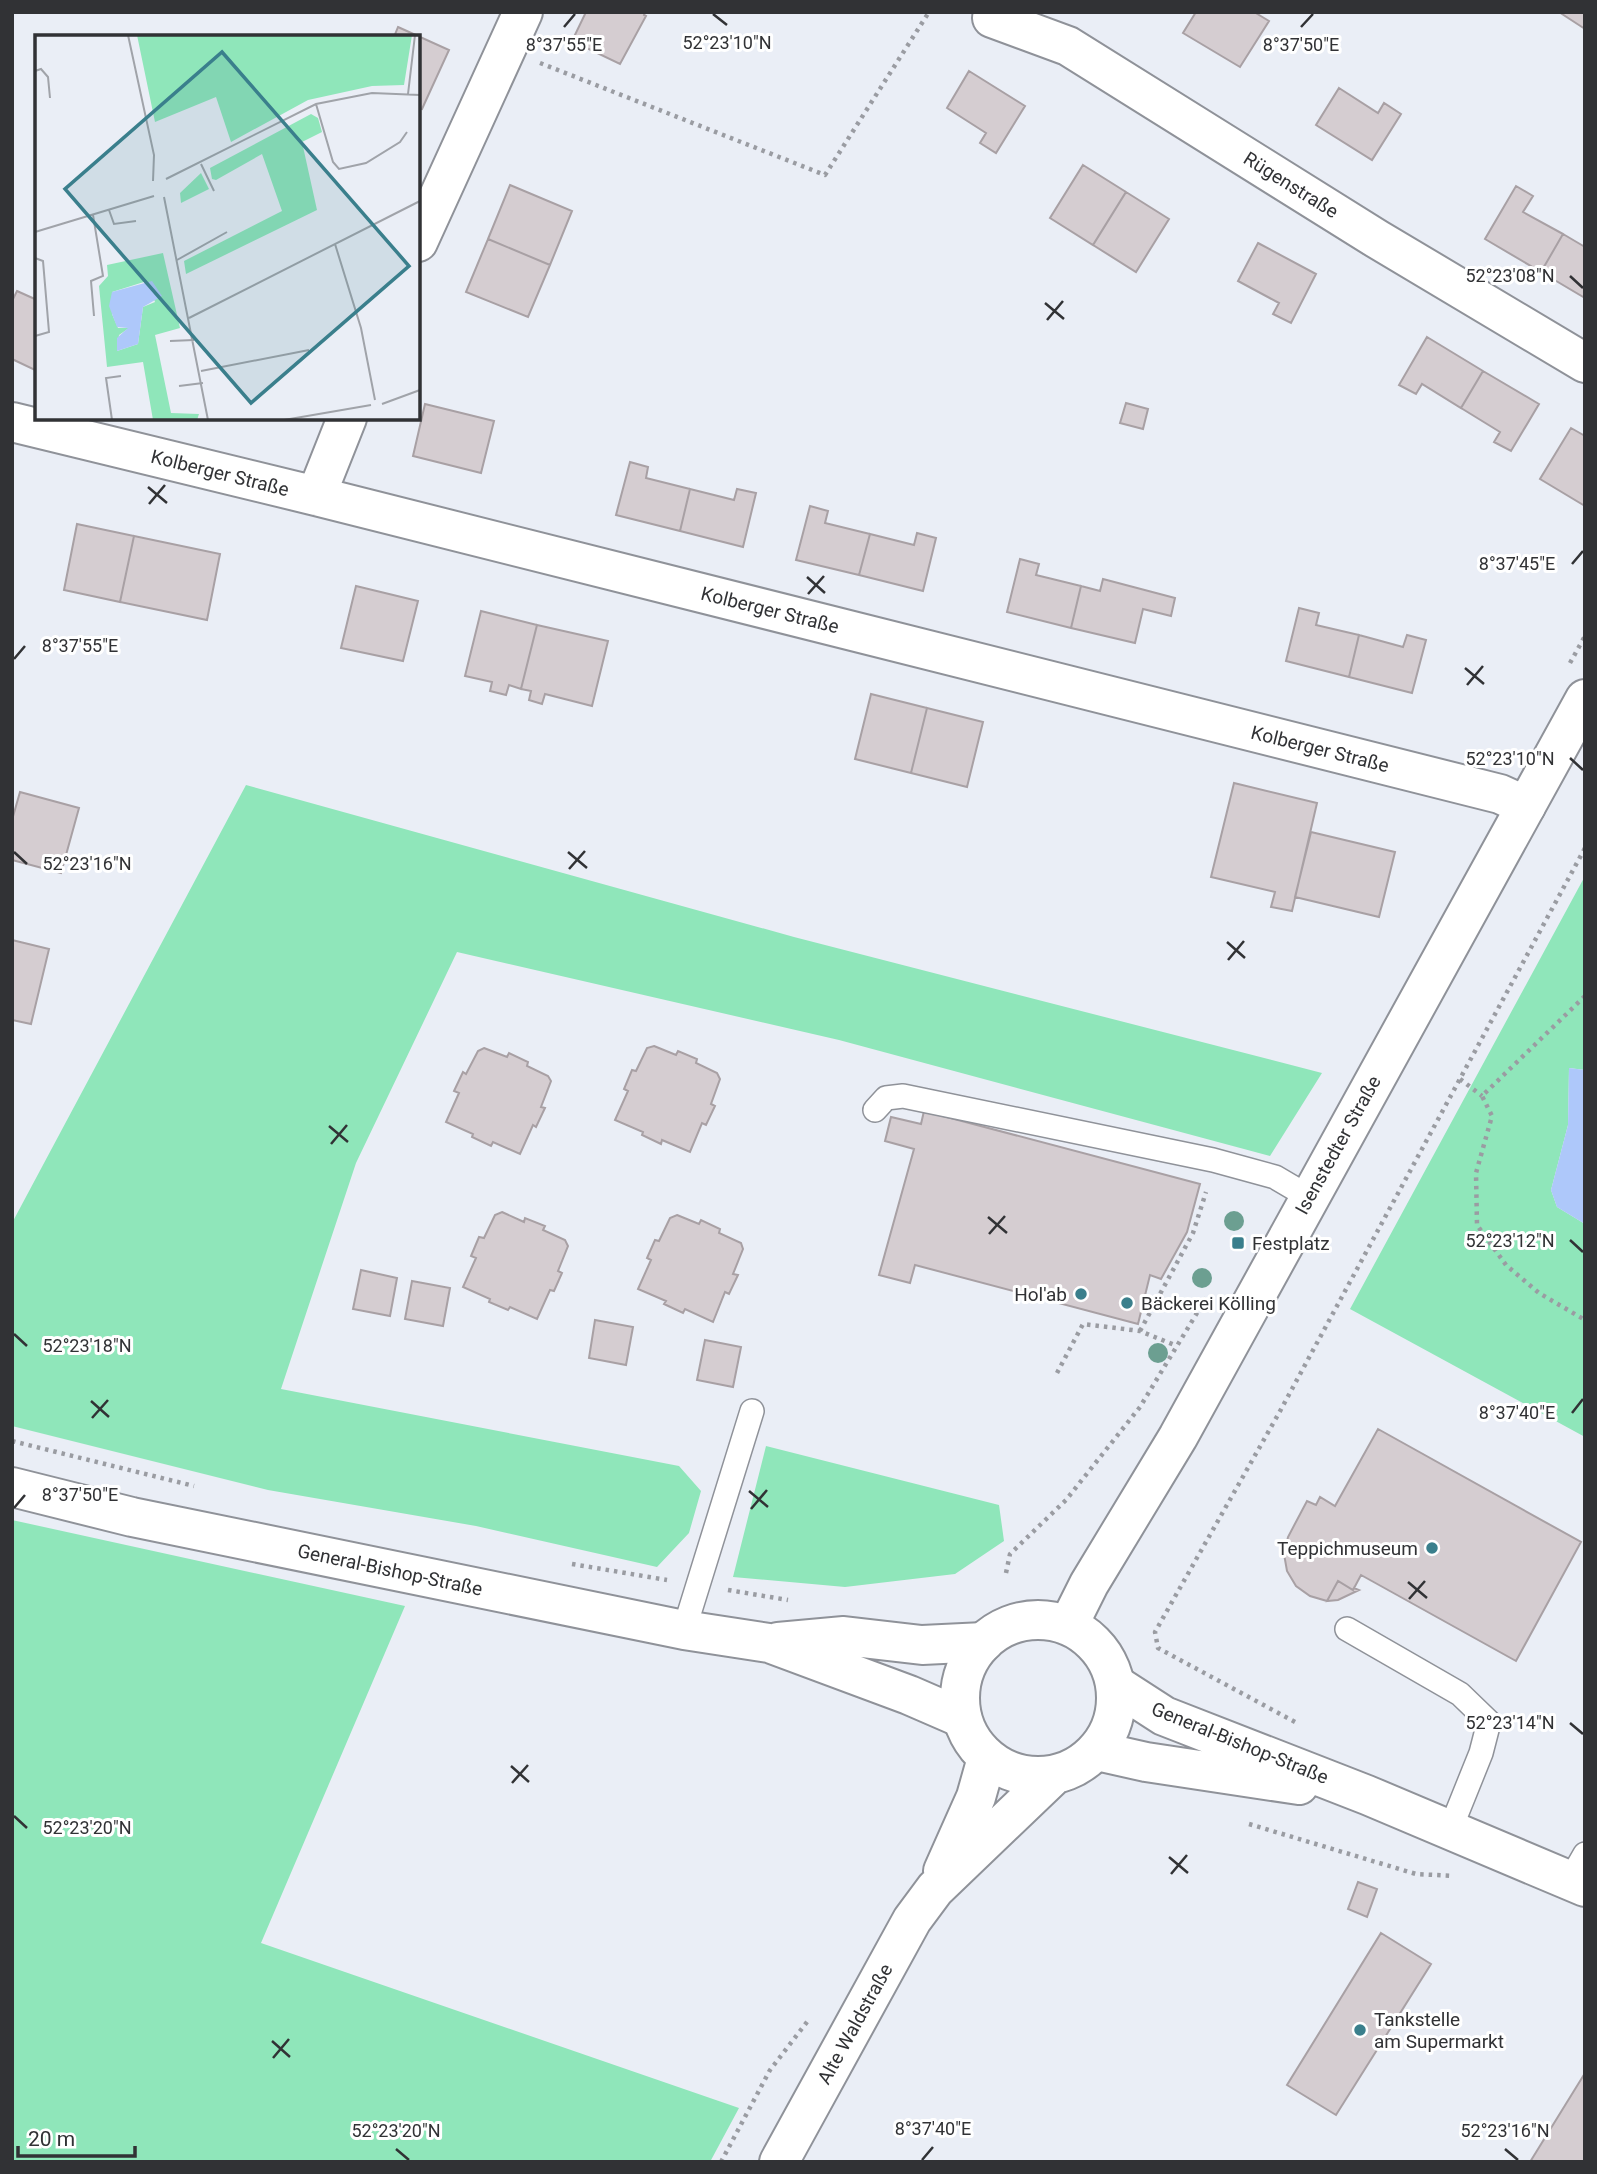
<svg xmlns="http://www.w3.org/2000/svg" width="1597" height="2174" viewBox="0 0 1597 2174" font-family="Roboto,sans-serif">
<style>
.green{fill:#8fe6ba}
.water{fill:#aec8fa}
.building{fill:#d5cdd1;stroke:#a8a0a4;stroke-width:2}
.lines{fill:none;stroke-linecap:round;stroke-linejoin:round}
.lane-casing{stroke:#8f9299;stroke-width:26}
.street-casing{stroke:#8f9299;stroke-width:42}
.secondary-casing{stroke:#8f9299;stroke-width:42}
.path{stroke:#9a9ca2;stroke-width:4.5;stroke-dasharray:3.5 5;stroke-linecap:butt}
.lane{stroke:#fff;stroke-width:23}
.street{stroke:#fff;stroke-width:38}
.secondary{stroke:#fff;stroke-width:38}
.tree{fill:#6c9f91}
.ticks{fill:none;stroke:#313235;stroke-width:2.5}
.poi-dot{fill:#3a7f8c;stroke:#fff;stroke-width:2.5}
.labels{text-anchor:middle;dominant-baseline:central;stroke-width:6;stroke-linejoin:round;paint-order:stroke}
.street-label{font-size:19px;fill:#313235;stroke:#fff}
.poi-label{font-size:19px;fill:#313235;stroke:#fff;text-anchor:start}
.inset-road{fill:none;stroke:#a0a3a9;stroke-width:2}
.view{fill:#3a7f8c;fill-opacity:0.15;stroke:#3a7f8c;stroke-width:3.5}
.inset-edge{fill:none;stroke:#313235;stroke-width:3.5}
.ticks-label{font-size:18px;text-anchor:middle;fill:#313235;stroke:#fff;stroke-width:6;stroke-linejoin:round;paint-order:stroke}
</style>
<rect width="100%" height="100%" fill="#eaeef6"/>
<!-- green -->
<path class="green" d="M246,785L794,937L1322,1073L1270,1156L839,1040L457,952L356,1163L281,1389L679,1466L701,1491L689,1533L657,1567L476,1526L268,1490L12,1426V1223Z
M1585,876V1070L1569,1068L1568,1125L1551,1190L1557,1207L1585,1224V1437L1350,1309Z
M766,1446L999,1505L1004,1541L955,1574L845,1587L733,1577Z
M12,1520L405,1606L261,1943L739,2108L710,2162H12Z"/>
<!-- water -->
<path class="water" d="M1569,1068L1585,1070V1224L1557,1207L1551,1190L1568,1125Z"/>
<!-- building -->
<path class="building" d="M586,12H645L644,15L646,16L620,64L572,41Z
M1196,12H1254L1269,21L1240,67L1183,33Z
M1559,12H1585V29Z
M398,27L449,50L422,109L418,108V37H394Z
M969,71L1025,106L996,153L980,143L986,133L947,108Z
M1339,88L1378,113L1384,103L1401,114L1372,160L1316,125Z
M1083,165L1126,192L1093,245L1050,218Z
M510,185L572,211L550,265L488,239Z
M1516,186L1533,196L1523,212L1563,234L1541,272L1485,239Z
M1126,192L1169,219L1136,272L1093,245Z
M1563,234L1585,247V298L1541,272Z
M488,239L550,265L528,317L466,292Z
M1258,243L1316,274L1291,323L1273,314L1279,303L1238,281Z
M17,291L37,300V371L12,359V301Z
M1427,337L1483,371L1461,408L1422,384L1416,394L1399,385Z
M1483,371L1539,404L1511,451L1494,442L1500,432L1461,408Z
M1126,403L1148,409L1143,429L1120,423Z
M425,404L494,421L481,473L413,456Z
M1571,428L1585,436V506L1540,479Z
M630,462L648,467L646,478L690,489L680,531L616,515Z
M690,489L734,500L737,489L756,493L743,547L680,531Z
M810,506L828,511L825,523L870,534L859,575L796,560Z
M77,524L134,536L120,602L64,590Z
M917,533L936,538L923,591L859,575L870,534L914,545Z
M134,536L220,554L207,620L120,602Z
M1020,559L1039,564L1036,575L1081,586L1071,628L1007,612Z
M1103,579L1175,598L1171,616L1143,609L1135,643L1071,628L1081,586L1100,591Z
M356,586L418,601L403,661L341,648Z
M1299,608L1319,613L1316,625L1359,635L1349,677L1286,661Z
M481,611L537,625L521,689L509,685L506,695L490,691L492,682L465,676Z
M537,625L608,641L592,706L545,694L542,704L529,700L531,691L521,689Z
M1359,635L1403,647L1407,635L1426,640L1412,693L1349,677Z
M871,694L927,708L911,773L855,759Z
M927,708L983,722L967,787L911,773Z
M1234,783L1317,803L1292,911L1271,907L1275,892L1211,877Z
M20,792L79,808L61,873L12,860V820Z
M1311,832L1395,852L1379,917L1295,897Z
M12,940L49,949L31,1024L12,1020Z
M654,1046L676,1055L678,1051L697,1059L696,1063L717,1073L720,1079L711,1104L715,1106L706,1125L702,1123L690,1152L662,1140L661,1144L642,1135L643,1132L615,1120L628,1091L624,1089L632,1070L636,1071L647,1048Z
M484,1048L507,1057L509,1053L528,1062L527,1066L548,1076L551,1081L541,1107L545,1108L536,1127L533,1125L520,1154L493,1142L491,1146L472,1137L473,1134L446,1122L459,1093L454,1091L463,1072L466,1074L478,1051Z
M924,1111L1200,1184L1187,1232L1161,1279L1150,1275L1138,1324L915,1265L910,1283L879,1275L914,1149L885,1141L891,1117L921,1124Z
M502,1212L524,1222L525,1218L545,1226L543,1230L565,1240L568,1246L558,1271L562,1273L554,1291L550,1290L537,1319L510,1307L508,1310L489,1302L490,1299L463,1287L476,1258L471,1256L479,1237L484,1238L495,1215Z
M677,1215L699,1224L701,1220L720,1229L719,1233L741,1243L743,1249L733,1274L738,1275L729,1294L725,1292L713,1322L685,1309L683,1313L664,1304L666,1301L638,1289L651,1260L647,1258L655,1240L659,1241L670,1218Z
M361,1270L397,1278L390,1316L353,1309Z
M412,1281L450,1288L443,1326L405,1319Z
M595,1320L633,1327L626,1365L589,1358Z
M705,1340L741,1347L733,1387L697,1380Z
M1378,1429L1581,1542L1516,1661L1361,1575L1353,1590L1338,1581L1327,1601L1310,1596L1296,1586L1287,1571L1284,1554L1288,1537L1307,1501L1316,1505L1320,1497L1335,1506Z
M1338,1581L1353,1590L1354,1588L1359,1590L1338,1600L1327,1601Z
M1358,1882L1377,1889L1367,1917L1348,1909Z
M1381,1933L1431,1964L1336,2115L1287,2085Z
M1585,2073V2162H1530Z"/>
<g class="lines">
<!-- lane casing -->
<g class="lane-casing">
<path id="lane" d="M875,1110L886,1098L903,1096L1213,1160L1275,1177L1309,1197
M1347,1629L1460,1694L1489,1722L1481,1753L1450,1830
M684,1630L752,1411
M1570,1880L1585,1854"/>
</g>
<!-- street casing -->
<g class="street-casing">
<path id="street" d="M992,18L1068,46L1377,239L1585,363
M418,242L523,12
M12,422L316,496L1500,794L1526,806
M316,496L347,418
M12,1487L132,1517L684,1630L769,1643L909,1695L962,1718
M778,1642L844,1636L922,1645L984,1642
M1116,1685L1164,1716L1367,1795L1585,1887
M1097,1751L1146,1762L1299,1785"/>
</g>
<!-- secondary casing -->
<g class="secondary-casing">
<path id="secondary" d="M960 1698a78 78 0 1 1 156 0a78 78 0 1 1-156 0Z
M1068,1626L1089,1584L1178,1437L1585,699
M943,1871L976,1797L987,1758
M779,2162L912,1920L935,1889L1053,1776"/>
</g>
<!-- path -->
<path class="path" d="M540,63L825,175L929,12
M1570,663L1585,636
M1585,996L1482,1096L1492,1116L1476,1173L1477,1225L1506,1265L1539,1293L1585,1320
M1460,1079L1482,1096
M1140,1331L1193,1233L1206,1192
M1057,1373L1083,1324L1140,1331L1177,1346
M12,1441L194,1486
M572,1564L667,1580
M1006,1573L1010,1554L1066,1500L1140,1407L1206,1298
M728,1590L788,1600
M1295,1722L1158,1648L1155,1632L1279,1413L1585,848
M1249,1824L1416,1874L1454,1876
M721,2162L770,2070L810,2018"/>
<!-- lane -->
<use href="#lane" class="lane"/>
<!-- street -->
<use href="#street" class="street"/>
<!-- secondary -->
<use href="#secondary" class="secondary"/>
</g>
<!-- trees -->
<g class="tree">
<circle cx="1234" cy="1221" r="10"/>
<circle cx="1202" cy="1278" r="10"/>
<circle cx="1158" cy="1353" r="10"/>
</g>
<!-- ticks -->
<path class="ticks" d="M713,14L727,25M564,27L575,14M1301,27L1313,14M1570,276L1583,288M1045,303L1064,319M1047,320L1063,301M148,487L167,503M149,504L165,485M1572,564L1583,551M807,577L825,593M808,594L824,576M14,659L25,646M1465,668L1484,684M1467,685L1483,666M1570,758L1583,770M14,852L27,864M568,852L587,868M569,869L585,851M1227,942L1245,958M1228,960L1244,941M329,1126L348,1142M331,1144L347,1125M988,1217L1007,1233M989,1234L1005,1216M1570,1240L1583,1252M14,1334L27,1346M91,1401L109,1417M1572,1413L1583,1399M92,1418L108,1400M749,1491L768,1507M14,1508L25,1495M751,1509L767,1490M1408,1582L1427,1598M1409,1599L1425,1581M1570,1723L1583,1734M511,1766L529,1782M512,1783L528,1765M14,1816L27,1828M1169,1857L1188,1873M1171,1874L1187,1855M272,2041L290,2057M273,2058L289,2039M396,2149L409,2160M1505,2149L1518,2160M922,2160L933,2147"/>
<!-- markers -->
<g class="poi-dot">
<rect x="1231" y="1236" width="14" height="14" rx="3.5"/>
<circle cx="1081" cy="1294" r="7"/>
<circle cx="1127" cy="1303" r="7"/>
<circle cx="1432" cy="1548" r="7"/>
<circle cx="1360" cy="2030" r="7"/>
</g>
<g class="labels">
<!-- street labels -->
<g class="street-label">
<text transform="translate(1291 185) rotate(32)">Rügenstraße</text>
<text transform="translate(220 473) rotate(14)">Kolberger Straße</text>
<text transform="translate(770 610) rotate(14)">Kolberger Straße</text>
<text transform="translate(1320 749) rotate(14)">Kolberger Straße</text>
<text transform="translate(1338 1145) rotate(-61)">Isenstedter Straße</text>
<text transform="translate(390 1570) rotate(12)">General-Bishop-Straße</text>
<text transform="translate(1240 1743) rotate(22)">General-Bishop-Straße</text>
<text transform="translate(855 2024) rotate(-61)">Alte Waldstraße</text>
</g>
<!-- poi labels -->
<g class="poi-label">
<text x="1252" y="1243">Festplatz</text>
<text x="1067" y="1294" text-anchor="end">Hol'ab</text>
<text x="1141" y="1303">Bäckerei Kölling</text>
<text x="1418" y="1548" text-anchor="end">Teppichmuseum</text>
<text x="1374" y="2019">Tankstelle<tspan x="1374" dy="22">am Supermarkt</tspan></text>
</g>
</g>
<!-- overview -->
<g transform="translate(35 35)">
<rect width="385" height="385" fill="#eaeef6"/>
<path d="M102,0H377L369,50L337,51L273,65L196,107L181,62L120,87ZM276,79L283,83L287,97L267,107L282,175L151,239L149,226L247,176L227,119L181,145L177,144L175,133ZM166,138L174,154L146,168L145,158ZM128,218L145,293L120,300L136,378L164,379L162,385H118L108,327L72,332L64,251L73,241L72,230ZM112,246L120,267L108,272L103,309L82,316L84,300L94,293H83L77,279V257Z" fill="#8fe6ba" fill-rule="evenodd"/>
<path d="M117,246L127,261L108,272L103,309L82,316V303L93,293L82,292L74,271L77,257Z" fill="#aec8fa"/>
<path class="inset-road" d="M93,0L119,120L118,146M0,36L6,34L13,42L15,63M373,59L380,0M281,69L298,127L304,134L331,128L365,107L372,97M166,129L179,156M131,144L281,69L337,58L385,60M129,162L173,385M74,175L79,189L101,186M58,180L68,241L56,246L59,281M0,197L119,161M300,209L326,293L340,365M0,223L8,226L14,297L0,301M142,225L192,197M154,283L385,166M135,306L159,305M166,336L274,315M144,351L168,348M347,369L385,355M77,385L71,343L86,341M249,385L336,370"/>
<path class="view" d="M187,17L374,231L216,368L30,154Z"/>
<rect width="385" height="385" class="inset-edge"/>
</g>
<g class="ticks-label">
<text x="727" y="49">52°23'10"N</text>
<text x="564" y="51">8°37'55"E</text>
<text x="1301" y="51">8°37'50"E</text>
<text x="1510" y="282">52°23'08"N</text>
<text x="1517" y="570">8°37'45"E</text>
<text x="80" y="652">8°37'55"E</text>
<text x="1510" y="765">52°23'10"N</text>
<text x="87" y="870">52°23'16"N</text>
<text x="1510" y="1247">52°23'12"N</text>
<text x="87" y="1352">52°23'18"N</text>
<text x="1517" y="1419">8°37'40"E</text>
<text x="80" y="1501">8°37'50"E</text>
<text x="1510" y="1729">52°23'14"N</text>
<text x="87" y="1834">52°23'20"N</text>
<text x="933" y="2135">8°37'40"E</text>
<text x="396" y="2137">52°23'20"N</text>
<text x="1505" y="2137">52°23'16"N</text>
</g>
<!-- border -->
<rect width="1597" height="2174" fill="none" stroke="#313235" stroke-width="28"/>
<!-- scale -->
<path d="M18 2146v10h117v-10" fill="none" stroke="#313235" stroke-width="3.5"/>
<text x="28" y="2146" font-size="21" fill="#313235" stroke="#ffffff" stroke-width="5" paint-order="stroke">20 m</text>
</svg>
